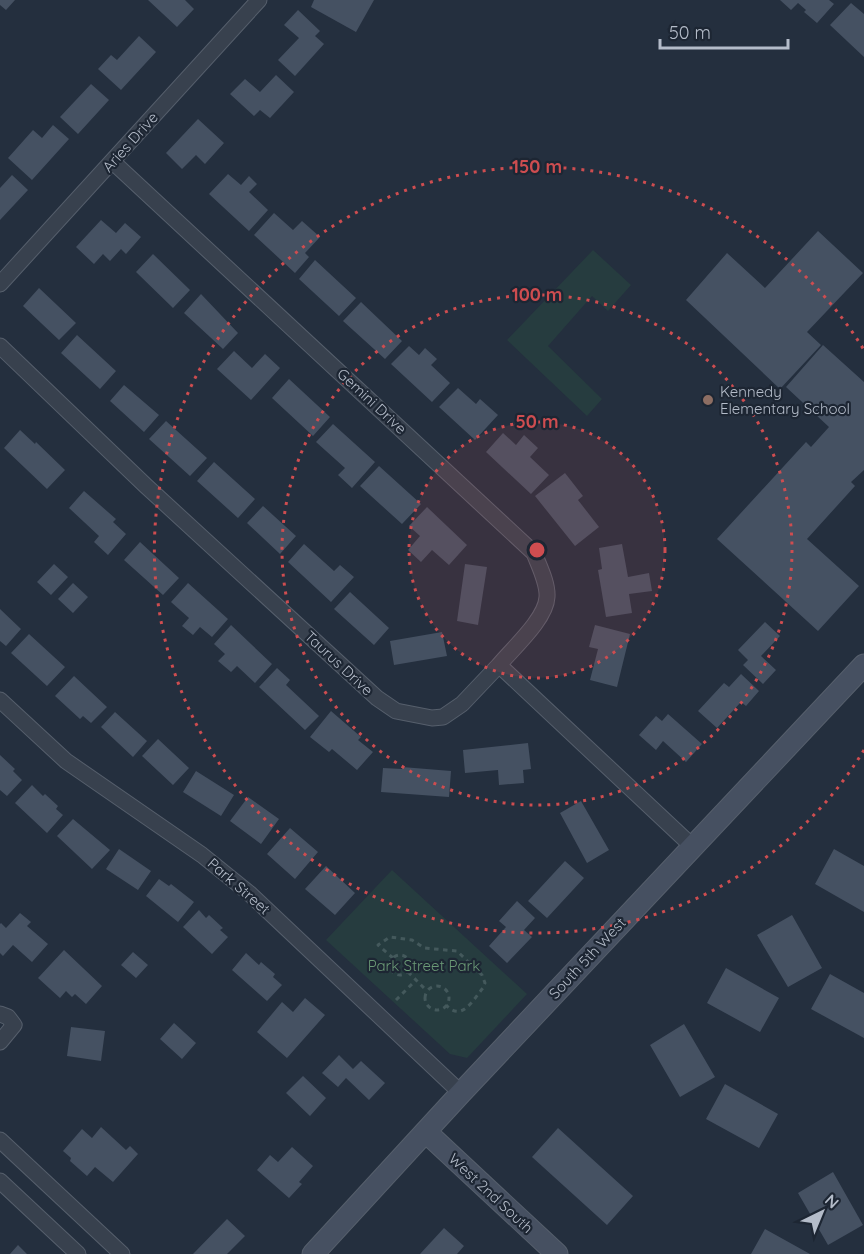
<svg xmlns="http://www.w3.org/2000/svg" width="864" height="1254" viewBox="0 0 864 1254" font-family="Quicksand,sans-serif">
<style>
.green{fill:#263c3f}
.building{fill:#455162}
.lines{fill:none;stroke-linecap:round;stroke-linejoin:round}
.street-casing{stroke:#565f6c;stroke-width:17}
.secondary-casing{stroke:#565f6c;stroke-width:23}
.path{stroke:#44595c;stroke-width:3;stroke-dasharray:4.5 4.5;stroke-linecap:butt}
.street{stroke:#38414e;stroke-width:15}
.secondary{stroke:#465061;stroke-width:21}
.ring{fill:none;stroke:#ce4d50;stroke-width:3;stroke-dasharray:3 6}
.education-dot{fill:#8d6e63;stroke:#1d2633;stroke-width:2}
.labels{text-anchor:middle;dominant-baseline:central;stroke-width:4.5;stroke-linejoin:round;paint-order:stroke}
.street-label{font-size:15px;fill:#b4bcc9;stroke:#1d2633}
.poi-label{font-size:15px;fill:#b4bcc9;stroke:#1d2633;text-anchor:start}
.park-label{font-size:15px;fill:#6b9a76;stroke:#1d2633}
.centre{fill:#ce4d50;stroke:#1d2633;stroke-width:3}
.ring-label{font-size:18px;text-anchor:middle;font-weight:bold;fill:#ce4d50;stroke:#1d2633;stroke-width:4.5;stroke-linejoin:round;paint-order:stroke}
</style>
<rect width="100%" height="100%" fill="#242f3e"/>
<!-- green -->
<path class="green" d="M593,250L631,285L608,311L592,296L548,346L602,399L587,416L507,340Z
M392,870L527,994L467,1058L450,1054L326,940Z"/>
<!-- building -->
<path class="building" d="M0,0H15L6,10L0,5Z
M148,0H185L194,9L177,27Z
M314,0H374L356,32L311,7Z
M780,0H829L834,4L817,23L804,12L806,10L798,3L791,10Z
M851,3L864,14V57L830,25Z
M298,10L320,31L315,36L324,44L295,76L278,60L299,38L284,25Z
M139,36L156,52L121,90L98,69L111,55L117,60Z
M276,75L294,92L270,118L260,110L254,116L230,94L245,79L260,92Z
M91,84L109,100L78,134L60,117Z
M198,119L224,143L205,164L196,155L182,169L166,153Z
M53,125L69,139L32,180L8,158L33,130L42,138Z
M228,174L241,185L249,176L257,184L249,192L268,210L249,231L209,194Z
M12,175L28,190L0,220V188Z
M274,213L293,230L302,221L320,237L305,253L309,257L295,273L254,235Z
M101,220L116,233L125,223L141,237L126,254L121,249L110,261L103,254L94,264L76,247Z
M818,231L863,273L807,332L821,345L780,389L686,300L727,253L765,288Z
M153,254L190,290L173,308L136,272Z
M315,260L356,298L339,316L299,279Z
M39,288L76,323L59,340L23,306Z
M201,294L238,333L223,349L184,313Z
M361,302L402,341L385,359L343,321Z
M77,335L116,371L100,389L61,353Z
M823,345L864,382V470L851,482L855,486L807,539L859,586L818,631L717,539L806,442L811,447L829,427L786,387Z
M409,346L419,355L425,348L437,359L431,365L450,383L432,402L391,364Z
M234,351L252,368L265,354L280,368L251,400L217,369Z
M289,379L330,417L313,436L272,398Z
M124,385L159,415L144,432L110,401Z
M458,388L476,404L480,399L498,415L475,440L439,407Z
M166,421L207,458L190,476L149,439Z
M333,424L375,462L352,488L338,475L345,468L316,442Z
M20,430L35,444L36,442L65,470L47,489L4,448Z
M503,433L516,445L524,435L538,448L530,457L549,475L531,494L486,452Z
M214,462L255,499L238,518L197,481Z
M379,466L421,504L402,524L360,486Z
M565,473L583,496L578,500L599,527L575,546L535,496Z
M84,491L116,519L113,522L126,534L108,555L94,542L99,536L69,508Z
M263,506L296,536L280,554L247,523Z
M427,507L467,545L449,565L432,550L421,562L408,550L420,536L409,526Z
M140,542L179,578L163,595L124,560Z
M304,544L334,571L340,565L354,577L331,602L288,562Z
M622,544L628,577L649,573L652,591L629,594L632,613L606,617L598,570L602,569L599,548Z
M54,564L68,577L51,595L37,582Z
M465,564L487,567L478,625L457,621Z
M73,583L88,597L73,613L58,599Z
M188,583L228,619L212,637L200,627L193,635L182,626L189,618L171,602Z
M350,592L389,628L374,645L334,609Z
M0,609L21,629L6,646L0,641Z
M765,622L780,636L761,656L776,670L763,684L743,665L748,660L738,650Z
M231,625L272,664L255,683L237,666L231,672L218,661L225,654L214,644Z
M595,625L630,634L617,687L590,680L598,649L589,647Z
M442,632L447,656L394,665L390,641Z
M29,634L65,667L47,686L11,653Z
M277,668L290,680L286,685L319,716L305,730L259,687Z
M741,674L759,691L746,706L741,702L717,728L698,711L724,683L729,687Z
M74,676L107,707L91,723L83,716L80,719L55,696Z
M331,711L361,737L358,740L373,752L357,770L332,749L329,752L310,737Z
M115,712L147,741L133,757L101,727Z
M668,714L702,744L686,762L663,741L656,750L639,735L656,716L662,721Z
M158,739L189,768L173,785L142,756Z
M528,743L531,769L523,770L524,783L499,785L498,770L465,773L463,750Z
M0,755L15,769L13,771L22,780L7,796L0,790Z
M402,767L451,771L449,797L381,792L383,768L402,769Z
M196,771L234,795L221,816L183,792Z
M32,785L43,796L45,794L58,806L56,809L63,815L47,833L15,803Z
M248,797L279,819L261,844L230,821Z
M581,801L609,850L587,863L560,813Z
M73,819L110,850L92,869L57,836Z
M290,828L318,852L295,879L267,854Z
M119,849L151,871L138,890L106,869Z
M834,849L864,866V912L815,884Z
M565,861L584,878L547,918L528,901Z
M326,866L355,893L335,915L305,889Z
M159,879L169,886L171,884L194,902L178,922L146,896Z
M517,901L535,918L524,930L532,937L507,963L489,946L506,927L499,921Z
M199,910L206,918L209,915L223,928L220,930L228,937L212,954L183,927Z
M20,913L31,922L27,926L48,944L32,962L13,945L3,956L0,953V924L1,923L6,928Z
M792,915L822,968L788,987L757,935Z
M64,950L102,986L86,1004L75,994L72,997L66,991L60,998L38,978Z
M133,952L148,965L136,978L121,965Z
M246,953L259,965L261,962L275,974L273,977L282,985L267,1001L232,970Z
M726,968L779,998L760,1032L707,1003Z
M830,974L864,993V1038L811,1009Z
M305,998L325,1015L287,1058L257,1032L282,1002L293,1012Z
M174,1023L196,1043L182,1059L160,1039Z
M684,1024L715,1077L680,1097L650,1045Z
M71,1027L105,1031L101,1061L67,1056Z
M339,1055L353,1069L361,1061L385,1083L369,1100L346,1078L338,1087L322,1073Z
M303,1076L326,1098L310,1116L286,1093Z
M725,1084L778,1114L759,1148L706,1119Z
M101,1127L126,1150L130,1146L138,1154L113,1182L95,1167L87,1176L70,1161L71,1158L63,1151L82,1129L92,1138Z
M558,1128L633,1196L607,1225L532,1157Z
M292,1147L313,1166L299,1182L302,1184L289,1198L257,1170L270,1155L278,1162Z
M833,1172L863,1225L828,1245L798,1193Z
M227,1219L245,1236L227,1254H193Z
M444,1228L464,1246L457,1254H420Z
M765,1229L810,1254H751Z
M18,1245L27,1254H10Z"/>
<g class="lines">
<!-- street casing -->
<g class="street-casing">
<path id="street" d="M113,162L534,553C539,566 548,583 547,597C546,619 513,648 499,665
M0,284L259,0
M0,346L146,486L377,698L396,711L432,718L443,717L462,704L499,665L692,846
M0,700L66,761L202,855L249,893L461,1093
M0,1014L8,1017L14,1025L0,1042
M0,1140L122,1254
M0,1181L78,1254"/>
</g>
<!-- secondary casing -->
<g class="secondary-casing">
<path id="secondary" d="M426,1132L557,1254
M313,1254L461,1093L864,665"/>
</g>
<!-- path -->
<path class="path" d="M390 965a10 10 0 1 1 20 0a10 10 0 1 1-20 0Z
M393,958L378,945L390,937L412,940L424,948L457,951L482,975L485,983L483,988C472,1001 462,1022 446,1005
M408,972L427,991
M425 998a12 12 0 1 1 24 0a12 12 0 1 1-24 0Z
M396,1000L416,980"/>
<!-- street -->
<use href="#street" class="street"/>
<!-- secondary -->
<use href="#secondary" class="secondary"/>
</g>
<!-- distance rings -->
<circle cx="537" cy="550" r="128" fill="#ce4d50" fill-opacity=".12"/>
<g class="ring">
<circle cx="537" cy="550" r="128"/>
<circle cx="537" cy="550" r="255"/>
<path d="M864 750A383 383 0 1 1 864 350"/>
</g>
<!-- markers -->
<circle class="education-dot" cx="708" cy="400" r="6"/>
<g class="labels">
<!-- street labels -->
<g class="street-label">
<text transform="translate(130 142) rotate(-48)">Aries Drive</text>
<text transform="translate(372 401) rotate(43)">Gemini Drive</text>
<text transform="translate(339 663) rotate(43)">Taurus Drive</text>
<text transform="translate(239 886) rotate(41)">Park Street</text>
<text transform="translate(587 958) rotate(-47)">South 5th West</text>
<text transform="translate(491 1193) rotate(43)">West 2nd South</text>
</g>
<!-- poi labels -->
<g class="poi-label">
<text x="720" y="391">Kennedy<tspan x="720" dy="17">Elementary School</tspan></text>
</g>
<!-- park labels -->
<g class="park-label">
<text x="424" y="965">Park Street Park</text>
</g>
</g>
<circle cx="537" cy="550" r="9" class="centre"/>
<g class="ring-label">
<text x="537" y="173">150 m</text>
<text x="537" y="301">100 m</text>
<text x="537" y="428">50 m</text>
</g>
<!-- north arrow -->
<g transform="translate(822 1212) rotate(43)" stroke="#1d2633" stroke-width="4.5" paint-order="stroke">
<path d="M0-4.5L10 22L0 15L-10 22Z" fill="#b4bcc9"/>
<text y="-9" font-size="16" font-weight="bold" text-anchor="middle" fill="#b4bcc9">N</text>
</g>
<!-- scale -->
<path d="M660 39v9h128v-9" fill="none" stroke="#b4bcc9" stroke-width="3"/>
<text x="669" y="39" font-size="18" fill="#b4bcc9" stroke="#1d2633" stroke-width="4.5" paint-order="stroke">50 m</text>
</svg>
